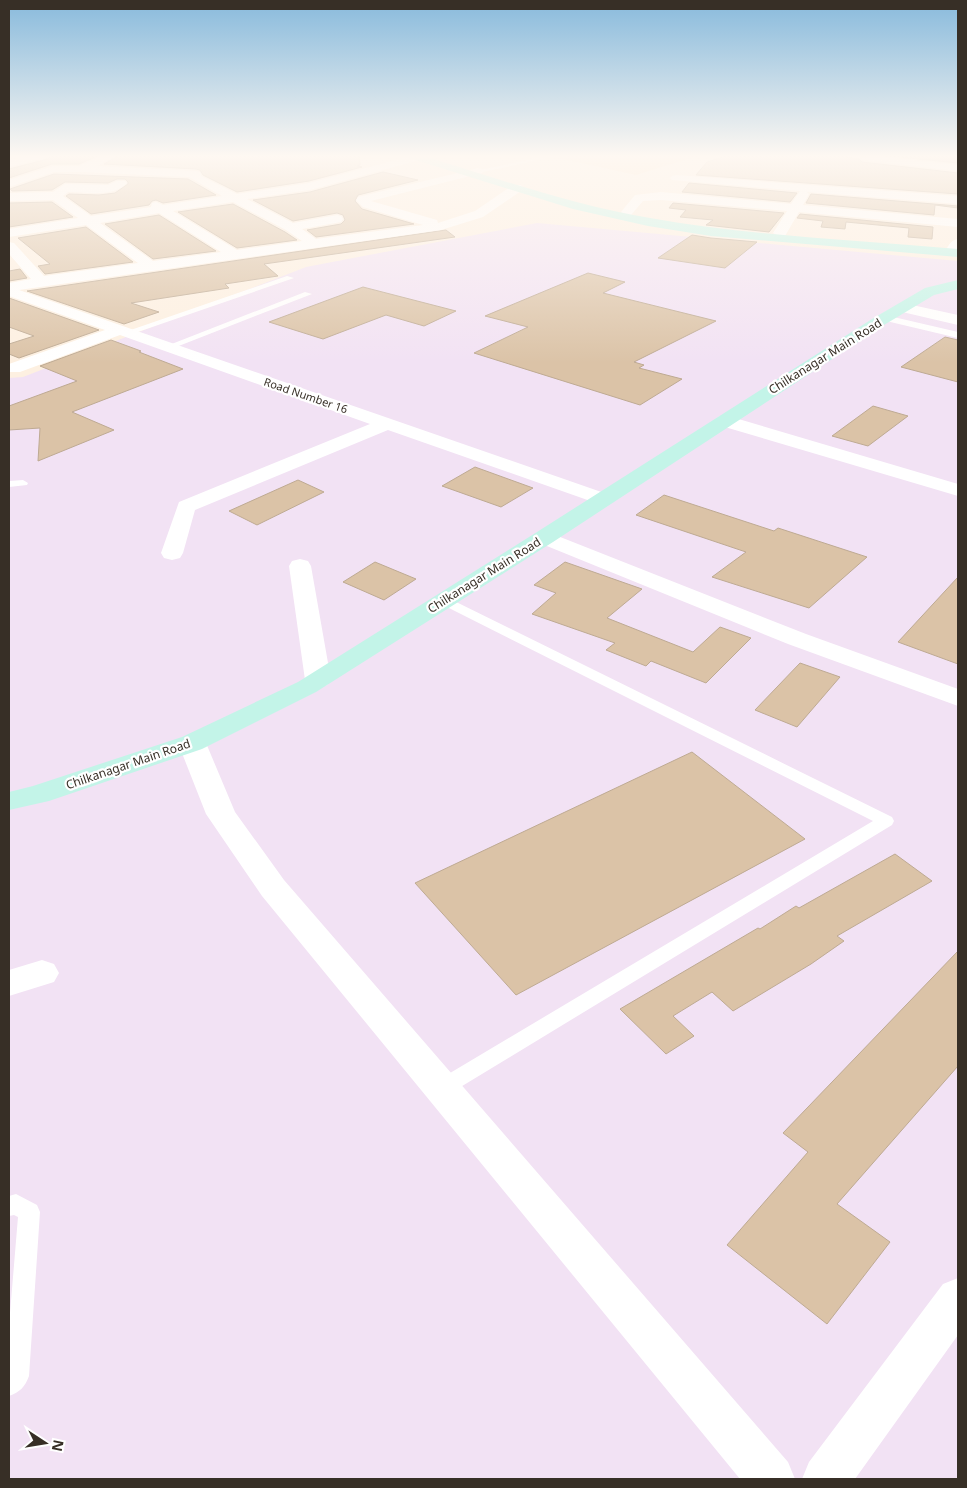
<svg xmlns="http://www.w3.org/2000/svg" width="967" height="1488" viewBox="0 0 967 1488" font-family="'Noto Sans',sans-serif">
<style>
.industrial{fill:#f2e2f4}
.built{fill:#fde2c4}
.building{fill:#dbc3a7;stroke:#beaa93}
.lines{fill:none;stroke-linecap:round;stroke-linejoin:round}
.service{fill:#fff;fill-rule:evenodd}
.minor{fill:#fff;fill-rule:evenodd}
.secondary{fill:#c3f4e8;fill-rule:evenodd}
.labels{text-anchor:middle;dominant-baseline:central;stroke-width:4.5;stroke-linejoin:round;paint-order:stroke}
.far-street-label{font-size:11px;fill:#372f26;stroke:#fff}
.street-label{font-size:12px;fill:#372f26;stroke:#fff}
</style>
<rect width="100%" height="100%" fill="#fdf0e1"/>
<!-- industrial -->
<path class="industrial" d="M537,223L958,261V1479H9V378L23,377L306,267Z"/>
<!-- built -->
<path class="built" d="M570,155H701L636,175L558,158Z"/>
<!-- building -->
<path class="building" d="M51,155H100L79,164H52L9,178V169L48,159Z
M120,155H359L360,165L357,166L362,167L309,181L237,192L203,175L200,170L196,169L104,164Z
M729,155H834L859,159L862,162L958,173V194L696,175L707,162Z
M881,155H958V163Z
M383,172L418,180L358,195L355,201L362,209L414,224L316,237L307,230L341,224L345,220L343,215L337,213L293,221L253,200L310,192Z
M54,174L188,179L216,195L163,203L156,200L152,201L149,205L91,214L66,196L69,194L99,195L115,193L128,184V182L125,179H117L108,183L65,182L52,190L12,191L10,189Z
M689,183L797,193L790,202L682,192Z
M811,194L958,206V208L935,205L934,215L806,203Z
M52,202L73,217L9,227V203Z
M673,203L784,213L769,232L706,225L713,220L680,217L686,210L669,208Z
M233,204L285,232L297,240L237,248L178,212Z
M800,214L933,227L932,239L908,237L909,228L846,222L845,229L821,227L823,221L797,218Z
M159,215L216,251L153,259L105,224Z
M86,227L133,262L45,274L38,266L50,264L18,238Z
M446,230L455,237L264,264L278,276L225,284L229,288L131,303L159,312L124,324L27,291Z
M692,235L711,238L757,242L725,268L658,258Z
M20,269L27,278L9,281V271Z
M588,273L625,282L603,293L716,321L634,362L644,365L639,368L682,379L640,405L474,353L528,327L485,316Z
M363,287L456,311L424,326L386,315L323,339L269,322Z
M9,298L99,330L19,358L9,354V344L34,336L9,327Z
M945,337L958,340V382L901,367Z
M111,340L141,351L139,352L183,369L72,412L114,430L38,461L40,428L9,430V406L77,381L40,366Z
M873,406L908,416L868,446L832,436Z
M475,467L533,488L501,507L442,486Z
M298,480L324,492L257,525L229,511Z
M664,495L774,531L778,528L867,557L809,608L712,577L746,552L636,515Z
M375,562L416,579L384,600L343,582Z
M565,562L642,589L607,618L693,652L720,627L751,638L706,683L651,661L646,666L606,650L615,643L532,614L556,593L534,585Z
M958,577V664L898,642Z
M800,663L840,677L797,727L755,710Z
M692,752L805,839L516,995L415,883Z
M895,854L932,881L837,936L844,941L811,964L733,1011L712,992L673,1016L694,1036L666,1054L620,1009L758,928L760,929L796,906L799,908Z
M958,951V1066L837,1204L890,1242L827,1324L727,1245L808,1152L783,1133Z"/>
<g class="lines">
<!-- service -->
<path class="service" d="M551,155H562L478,173L475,171Z
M287,276L294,278L129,335L122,333Z
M305,292L312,294L171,349H165L164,347Z
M885,315L958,332V338L882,320V316Z
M23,480L28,483L27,485L9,487V481Z
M444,596L892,817L894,821L892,825L449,1094L442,1096L435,1094L432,1088L435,1082L873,821L439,603L438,600L439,597Z
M16,1194L37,1205L40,1212L29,1376C25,1387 20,1392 9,1396V1325L18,1217L14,1215L9,1216V1196Z"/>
<!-- minor -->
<path class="minor" d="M32,155H49L48,157L9,167V161Z
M104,155H118L97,166L196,171L200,172L201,176L237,194L309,183L415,155H423L424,157L423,159L310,190L247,199L293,223L337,215L341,216L343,219L341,222L302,229L316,239L423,225L363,207L356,200L358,197L478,168L482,169L484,171L482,173L371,201L437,220L438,223L475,211L513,185H521L523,188L521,191L483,217L441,230L19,290L610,495L613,499L610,503L603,505L596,503L388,430L195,510L183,553L180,558L172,560L164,558L161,553L179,502L370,424L120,335L20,372H9V364L105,330L9,296V283L31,279L9,254V242L14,243L44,276L138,263L86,225L9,237V229L78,218L53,200L9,201V193L53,192L65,184L108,185L117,181H125L127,183C113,198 86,192 68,192L63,196L91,216L151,207L152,203L156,202L163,205L222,196L189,177L81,172H54L9,187V180L53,166H79ZM233,202L286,230L302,241L237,250L173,211ZM159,213L221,252L153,261L100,223Z
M866,155L958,165V171L862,160L861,158Z
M676,175L958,196V204L807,192L809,194L803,205L958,219V227L799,212L785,236L780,237L773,233L787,211L661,200L643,201L631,215H623L621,212L635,195L661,192L791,204L800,191L672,180L670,178L672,176Z
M958,239V251H949L947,248C950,243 952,240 958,239Z
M903,303L958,315V325L898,311L895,308L898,305Z
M725,415L958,484V496L718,425L716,421L718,417Z
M545,531L806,634L958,689V706L788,644L537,542L534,537L537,532Z
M300,559L308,561L311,566L331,680L327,685L318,688L309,685L305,680L289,566L292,561Z
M192,735L202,737L206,743L235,812L284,880L788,1462L795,1479H740L262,896L206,814L178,743L182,737Z
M42,960L54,964L59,973L54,982L9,996V970Z
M958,1278V1335L855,1479H802L809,1462L943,1284Z"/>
<!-- secondary -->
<path class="secondary" d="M405,155H421C496,178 572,205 650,218C751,236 855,240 958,249V257L711,236L648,226L573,209L406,157Z
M958,280V289L934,295L884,325L553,542L316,692L202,749L49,801L9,810V792L33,786L182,737L298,682L537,532L872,319L925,288Z"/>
</g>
<!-- sky -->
<linearGradient id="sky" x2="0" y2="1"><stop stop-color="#88badc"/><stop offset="0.43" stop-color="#fef8f2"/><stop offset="1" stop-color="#fef8f2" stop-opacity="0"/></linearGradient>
<rect width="967" height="363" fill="url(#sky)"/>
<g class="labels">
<!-- far-street labels -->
<g class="far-street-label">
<text transform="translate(306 395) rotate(19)">Road Number 16</text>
</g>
<!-- street labels -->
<g class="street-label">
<text transform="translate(825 356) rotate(-32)">Chilkanagar Main Road</text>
<text transform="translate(484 575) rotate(-32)">Chilkanagar Main Road</text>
<text transform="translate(128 764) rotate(-19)">Chilkanagar Main Road</text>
</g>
</g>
<!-- border -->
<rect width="967" height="1488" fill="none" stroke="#372f26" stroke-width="20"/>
<!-- north arrow -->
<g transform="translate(45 1443) rotate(102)" stroke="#ffffff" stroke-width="4" paint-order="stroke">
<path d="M0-4L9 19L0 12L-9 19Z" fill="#372f26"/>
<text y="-8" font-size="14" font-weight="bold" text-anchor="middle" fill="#372f26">N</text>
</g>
</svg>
